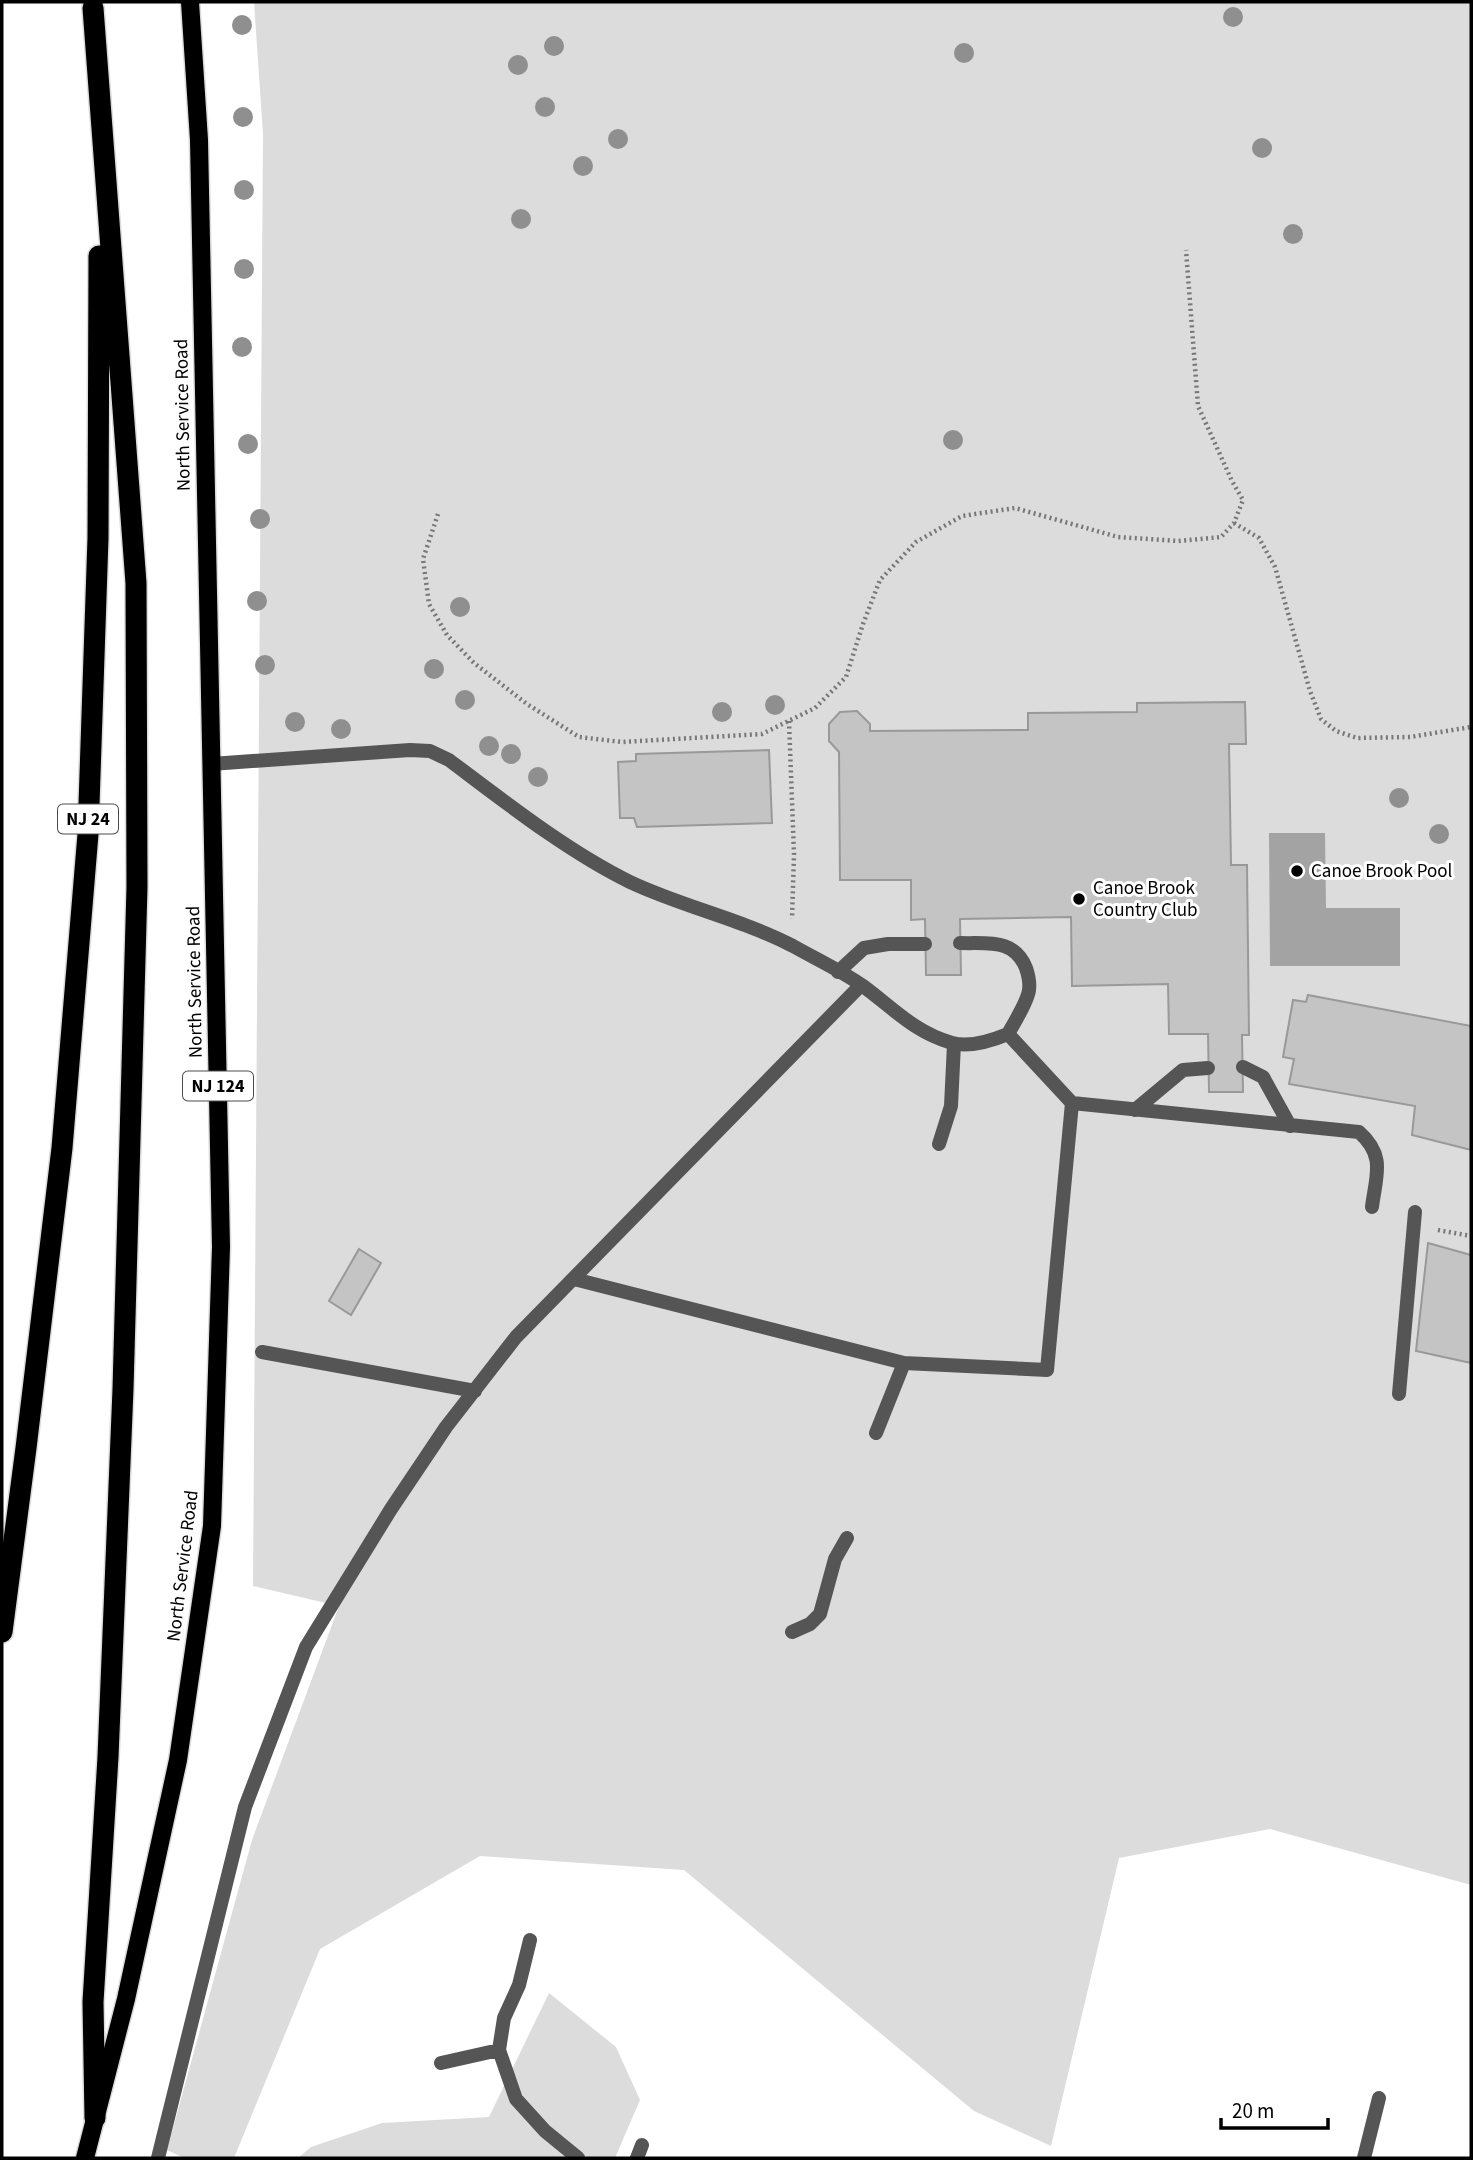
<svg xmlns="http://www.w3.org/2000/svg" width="1473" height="2160" viewBox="0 0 1473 2160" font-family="'Source Sans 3',sans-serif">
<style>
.green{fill:#dcdcdc}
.water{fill:#a3a3a3}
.building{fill:#c4c4c4;stroke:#999;stroke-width:2}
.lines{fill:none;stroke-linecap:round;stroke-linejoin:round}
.primary-casing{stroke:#dbdbdb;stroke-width:21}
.motorway-casing{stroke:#dbdbdb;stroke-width:24}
.path{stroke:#777;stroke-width:4.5;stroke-dasharray:2 3.5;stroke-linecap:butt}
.service{stroke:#555;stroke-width:14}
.minor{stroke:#555;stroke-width:14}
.primary{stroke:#000;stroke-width:18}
.motorway{stroke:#000;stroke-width:21}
.tree{fill:#8f8f8f}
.poi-dot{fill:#000;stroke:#fff;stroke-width:2.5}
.labels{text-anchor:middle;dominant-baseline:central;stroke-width:6;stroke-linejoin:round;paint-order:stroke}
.shield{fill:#fff;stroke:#4c4c4c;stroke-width:2}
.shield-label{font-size:18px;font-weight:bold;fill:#000}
.street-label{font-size:19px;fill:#000;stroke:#fff}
.poi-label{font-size:19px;fill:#000;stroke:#fff;text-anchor:start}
</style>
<rect width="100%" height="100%" fill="#fff"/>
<!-- green -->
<path class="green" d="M254,2H1471V1885L1270,1829L1119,1858L1051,2146L974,2111L684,1870L480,1856L320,1949L234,2158H184L167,2150L252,1840L339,1606L253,1586L263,134Z
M549,1993L616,2047L640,2100L615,2158H298L311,2147L382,2123L489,2117Z"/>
<!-- water -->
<path class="water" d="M1269,833H1325L1326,908H1400V966H1270Z"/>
<!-- building -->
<path class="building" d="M1245,702L1246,744H1229L1231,865H1247L1249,1035H1242L1243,1092H1209L1208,1034H1169L1168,984L1072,986L1071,917L960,919L961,975H926L925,919L911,920V880H840L839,752L829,741V724L840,712L857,711L870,724V731L1028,730V713L1137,712V703Z
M769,750L772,823L637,827L634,818H620L618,762L636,761V754Z
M1308,995L1471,1026V1150L1412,1135L1415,1106L1289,1084L1294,1059L1283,1057L1293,1000L1306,1002Z
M1428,1243L1471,1255V1363L1416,1351Z
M359,1249L381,1263L351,1315L329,1301Z"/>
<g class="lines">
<!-- primary casing -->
<g class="primary-casing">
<path id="primary" d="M85,2158L126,1999L178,1760L212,1526L221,1247L199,140L190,2"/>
</g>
<!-- motorway casing -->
<g class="motorway-casing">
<path id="motorway" d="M93,8L136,583L137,887L123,1389L108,1757L93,2002L95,2118
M2,1632L26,1448L62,1148L88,834L98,538L99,256"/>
</g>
<!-- path -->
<path class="path" d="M438,514L423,559L429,604L447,635L474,663L527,704L579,737L622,742L762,734L815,708L846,677L863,624L880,580L916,542L962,516L1015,508L1118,537L1178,541L1221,537L1234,523L1243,500L1232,481L1198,406L1186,250
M1234,523L1259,538L1275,567L1310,691L1321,719L1336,731L1357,738L1410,737L1471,727
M789,721L794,854L792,919
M1438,1230L1471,1236"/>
<!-- service -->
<path class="service" d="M211,764L410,750L430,751L449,760C505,802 567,851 630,882C683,907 741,919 793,946C816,959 842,971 863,986C893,1008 914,1032 952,1043C970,1048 991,1041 1008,1034C1014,1023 1028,1001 1029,990C1030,983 1028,974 1026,968C1014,938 988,944 960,943
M838,972L864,948L888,944H925
M1008,1034L1072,1103L1359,1132C1386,1156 1376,1175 1372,1207
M1243,1067L1263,1077L1290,1126
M1135,1110L1183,1070L1208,1068
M939,1144L951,1106L954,1044
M574,1279L904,1363L1047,1370L1072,1103
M262,1352L475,1391
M1399,1394L1415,1212
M876,1433L904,1363
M792,1632L810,1624L820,1614L835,1559L847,1538
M530,1940L519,1985L504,2018L499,2050L516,2099L545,2131L578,2158
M441,2063L499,2050
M158,2158L245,1807L306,1647L391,1509L446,1427L516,1337L861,985"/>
<!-- minor -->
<path class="minor" d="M637,2158L642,2145
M1364,2158L1379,2098"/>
<!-- primary -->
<use href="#primary" class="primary"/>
<!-- motorway -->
<use href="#motorway" class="motorway"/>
</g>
<!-- trees -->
<g class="tree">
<circle cx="1233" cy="17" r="10"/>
<circle cx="242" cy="25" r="10"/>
<circle cx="554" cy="46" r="10"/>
<circle cx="964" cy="53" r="10"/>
<circle cx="518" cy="65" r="10"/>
<circle cx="545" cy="107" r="10"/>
<circle cx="243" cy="117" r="10"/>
<circle cx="618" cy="139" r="10"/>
<circle cx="1262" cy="148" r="10"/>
<circle cx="583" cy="166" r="10"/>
<circle cx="244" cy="190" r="10"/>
<circle cx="521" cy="219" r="10"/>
<circle cx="1293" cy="234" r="10"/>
<circle cx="244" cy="269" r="10"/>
<circle cx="242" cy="347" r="10"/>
<circle cx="953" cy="440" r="10"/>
<circle cx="248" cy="444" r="10"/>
<circle cx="260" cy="519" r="10"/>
<circle cx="257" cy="601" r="10"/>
<circle cx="460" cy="607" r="10"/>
<circle cx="265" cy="665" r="10"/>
<circle cx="434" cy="669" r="10"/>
<circle cx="465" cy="700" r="10"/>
<circle cx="775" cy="705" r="10"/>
<circle cx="722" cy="712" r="10"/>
<circle cx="295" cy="722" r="10"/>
<circle cx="341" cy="729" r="10"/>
<circle cx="489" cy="746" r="10"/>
<circle cx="511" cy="754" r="10"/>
<circle cx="538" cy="777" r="10"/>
<circle cx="1399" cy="798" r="10"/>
<circle cx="1439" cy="834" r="10"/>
</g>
<!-- markers -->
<g class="poi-dot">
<circle cx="1297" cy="871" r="7"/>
<circle cx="1079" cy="899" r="7"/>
</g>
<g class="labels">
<!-- shield labels -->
<g class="shield">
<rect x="58" y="804.5" width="60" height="29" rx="5"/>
<rect x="183" y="1071.5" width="70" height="29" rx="5"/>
</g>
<g class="shield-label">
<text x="88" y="819">NJ 24</text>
<text x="218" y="1086">NJ 124</text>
</g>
<!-- street labels -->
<g class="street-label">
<text transform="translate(183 415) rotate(-91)">North Service Road</text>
<text transform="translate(195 982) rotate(-91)">North Service Road</text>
<text transform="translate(183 1566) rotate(-83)">North Service Road</text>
</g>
<!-- poi labels -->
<g class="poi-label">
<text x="1311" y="871">Canoe Brook Pool</text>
<text x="1093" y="888">Canoe Brook<tspan x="1093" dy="22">Country Club</tspan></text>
</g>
</g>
<!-- border -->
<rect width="1473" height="2160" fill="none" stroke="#000000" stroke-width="7"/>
<!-- scale -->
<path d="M1221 2118v10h107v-10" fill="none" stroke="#000000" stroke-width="3.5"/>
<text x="1232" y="2118" font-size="21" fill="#000000" stroke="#ffffff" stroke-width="5" paint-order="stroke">20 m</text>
</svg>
